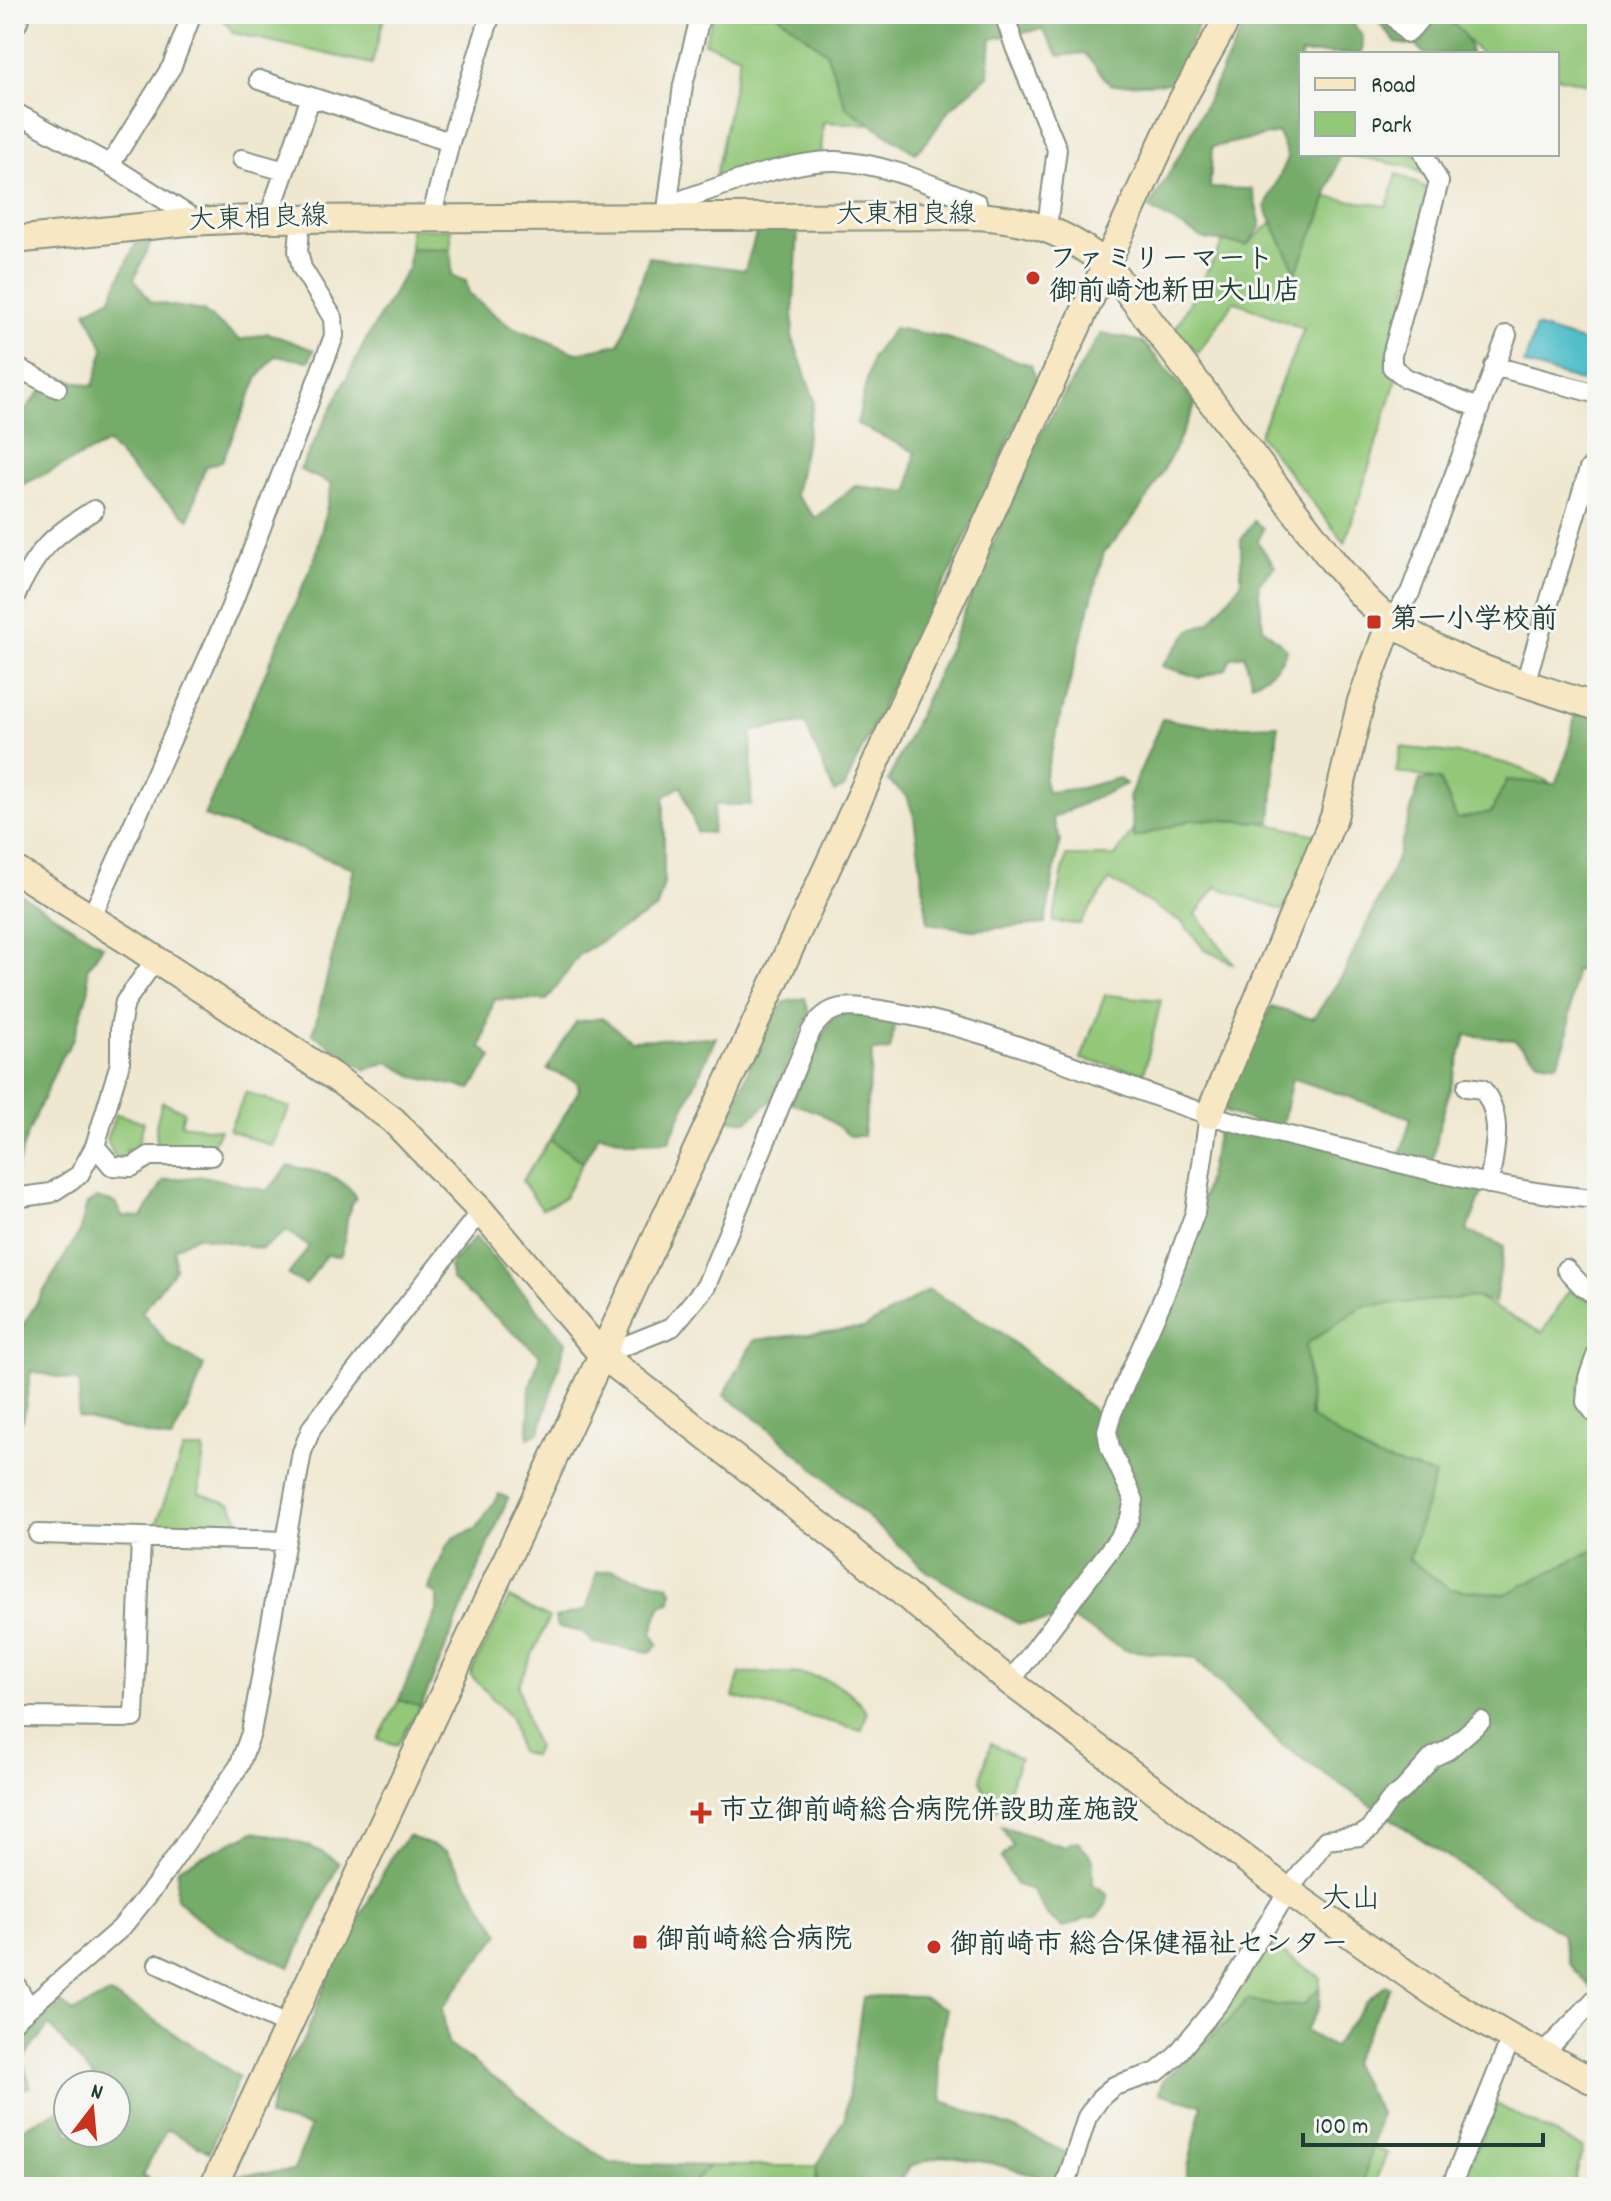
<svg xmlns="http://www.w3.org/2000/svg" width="1611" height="2201" viewBox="0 0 1611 2201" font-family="Dekko,'Klee One',sans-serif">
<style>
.green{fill:#93c879;stroke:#598256;stroke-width:2}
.forest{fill:#76ac69;stroke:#4a744e;stroke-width:2}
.water{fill:#51bec9;stroke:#387e7e;stroke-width:2}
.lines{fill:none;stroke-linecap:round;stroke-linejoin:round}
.street-casing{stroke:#879282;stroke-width:22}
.secondary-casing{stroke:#879282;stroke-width:30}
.street{stroke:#fff;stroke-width:18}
.secondary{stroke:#f7e8c3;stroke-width:26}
.poi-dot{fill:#c8321e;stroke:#f6f6f2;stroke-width:3}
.labels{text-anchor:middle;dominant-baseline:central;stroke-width:6;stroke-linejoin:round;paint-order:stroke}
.street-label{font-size:28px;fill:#1f3d34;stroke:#f6f6f2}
.poi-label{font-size:28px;font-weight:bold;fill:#1f3d34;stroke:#f6f6f2;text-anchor:start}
.neighbourhood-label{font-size:30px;fill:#1f3d34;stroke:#f6f6f2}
</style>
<rect width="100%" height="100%" fill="#f6f6f2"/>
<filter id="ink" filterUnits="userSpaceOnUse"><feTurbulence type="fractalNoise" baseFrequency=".0125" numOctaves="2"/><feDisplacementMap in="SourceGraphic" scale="16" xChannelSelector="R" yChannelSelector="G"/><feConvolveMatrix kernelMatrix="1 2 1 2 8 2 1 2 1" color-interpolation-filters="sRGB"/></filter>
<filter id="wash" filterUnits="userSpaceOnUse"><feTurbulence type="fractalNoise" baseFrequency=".006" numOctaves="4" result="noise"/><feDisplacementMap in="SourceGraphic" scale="32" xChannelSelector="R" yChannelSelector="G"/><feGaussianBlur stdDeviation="1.8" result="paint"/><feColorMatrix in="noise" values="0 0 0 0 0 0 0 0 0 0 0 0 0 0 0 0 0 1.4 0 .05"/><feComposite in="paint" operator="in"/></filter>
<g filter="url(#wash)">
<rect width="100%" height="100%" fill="#efe7cf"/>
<!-- green -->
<path class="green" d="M218,14H385L372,64L234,33Z
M714,14H777L826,52L846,107L871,124L823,122L821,157L714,184L740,56L704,43Z
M1442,14H1597V86L1557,77V54H1481Z
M1343,154H1431L1428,177L1410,167Z
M1397,174L1436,192L1386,364L1397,378L1345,543L1259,435L1304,329L1234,301L1198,353L1174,331L1223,242L1247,245L1272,222L1296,271L1327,197L1387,206Z
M410,229H451V249L410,248Z
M1401,747C1453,754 1507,755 1552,784L1507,780L1491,812L1458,821L1440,780L1396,772Z
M1194,819L1260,822L1317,835L1284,911L1216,887L1196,914L1234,964L1204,949L1183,923L1110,880L1080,924L1053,922L1066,856H1115L1133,830L1134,838Z
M1105,995L1161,1000L1144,1073L1081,1059Z
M246,1092L290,1108L272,1146L229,1130Z
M162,1102L184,1111L181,1124L220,1130L210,1151L157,1147L156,1125Z
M116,1114L144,1122L137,1148L131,1152L128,1148L126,1149L128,1157L117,1160L106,1139Z
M550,1140L583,1162L564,1198L542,1209L522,1181Z
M1569,1290L1597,1303V1344L1577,1390L1597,1416V1543L1592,1551L1506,1594L1450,1589L1407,1564L1435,1475L1379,1459L1312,1423L1306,1344L1363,1306L1475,1297L1542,1333Z
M183,1449H204L199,1493L231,1504L245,1530H159L156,1525Z
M509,1598L549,1618L518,1686L530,1731L537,1747L533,1756L519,1751L511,1718L470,1674Z
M740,1673C786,1673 840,1667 867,1713L862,1730L733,1697Z
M399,1700L421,1706L397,1745L378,1739Z
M14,1720L23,1722L20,1808L14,1806Z
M991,1743L1020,1759L1003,1805L992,1812L980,1780Z
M1267,1942L1320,1977V1988L1304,2005L1276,2006L1247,1999L1229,2021L1184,2061Z
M1496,2104L1583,2148L1573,2187H1491L1463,2179Z
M1370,2147L1387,2153L1373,2187H1362Z
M709,2166H817L815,2187H690Z"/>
<!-- forest -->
<path class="forest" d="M777,14H1203L1173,83L1110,85L1085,53L1059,56L1042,29L991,39L988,76L949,110L927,142L915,153L846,107L826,52Z
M1250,14H1345L1363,36L1362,54H1301V154H1340L1321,215L1296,272L1265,207L1288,158L1278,133L1212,147L1210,188L1252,189L1261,226L1247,245L1204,239L1149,208L1187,142Z
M1372,14C1385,14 1397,14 1410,16C1418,18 1427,13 1435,15C1454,19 1469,35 1471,54H1425L1416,46L1396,43Z
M758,227L798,229L792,336L814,400L795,495L816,518L855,486L909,492L915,452L857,424L872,357L894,328L944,337L1031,365L1036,379L950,573L913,640L844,788L834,792L805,723L752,731L751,805H715L712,833L697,832L681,786L664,797V883L657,908L580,954L547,1000L494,999L481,1047L492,1057L471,1089L415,1077L388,1062L366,1070L313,1034L354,868L204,816L316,555L332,484L300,470L367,338L408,268L410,248L451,249L452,276L466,281L469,294L508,325L576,353L619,344L649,257L745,270Z
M151,242L134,279L151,302L203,311L240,340L268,333L314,350L309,361L275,356L257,379L222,461L205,467L189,519L145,484L108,443L14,489V423L53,376L93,386L104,349L86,311L110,299L136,243Z
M1101,333L1143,342L1196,403C1172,457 1146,510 1104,552L1044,780L1047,792L1081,788L1119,778L1126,784L1052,818L1060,840L1045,924L972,930L928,923L914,817L907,796L888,781L950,647L1034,445Z
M1254,521L1263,528L1258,542L1275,567L1258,584L1263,628L1287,649C1281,665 1268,677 1252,683L1244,655L1231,658L1226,669L1200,678L1162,666L1190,630L1210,622L1241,583V540Z
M1575,715L1597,716V973L1575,970L1567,1039L1557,1064L1539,1061L1514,1040L1466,1035L1440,1124L1432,1166L1399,1159L1411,1118L1292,1078L1281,1130L1225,1112L1224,1100L1271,1007L1313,1019L1344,973L1396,861L1420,780H1440L1457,819L1491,812L1507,780L1555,784L1567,754Z
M1162,719L1216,727L1278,725L1271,822L1194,819L1134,838L1129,797Z
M14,890L103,946L87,969L89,989L74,1038L59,1062L26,1138L14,1177Z
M805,998L809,1013L771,1101L747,1121L729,1120L766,1024L785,1002Z
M845,1012L895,1022L890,1050L873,1051L863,1136H850L820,1113L791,1103L831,1019Z
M602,1018L630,1040L716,1037L669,1141L631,1142L599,1134L583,1162L550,1140L579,1090L577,1082L547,1069L576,1022Z
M1221,1119L1485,1186L1467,1231L1504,1246L1495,1303L1475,1297L1363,1306L1306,1344L1310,1417L1373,1457L1435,1475L1409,1559L1450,1589L1506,1594L1592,1551L1597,1543V1788L1591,1808L1597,1816V1981L1591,1988L1569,1963L1562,1934L1282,1745L1195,1658L1125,1650L1071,1619L1019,1624L928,1572L769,1428L724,1395L754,1340L864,1328L929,1290L998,1330L1105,1420L1168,1301L1191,1249Z
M289,1166C312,1170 346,1175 356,1199C342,1213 349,1238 340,1256L326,1255L306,1285L288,1275L309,1247L287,1231L262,1249L197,1236L174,1249L175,1269L142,1312L168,1344L204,1365L193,1397L171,1440L78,1417L80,1382L31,1371L23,1419L14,1432V1340L79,1233L87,1204L97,1198L115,1203L122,1216L142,1217L164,1180L204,1176L267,1191Z
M475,1237L566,1342L540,1431L528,1438L530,1387L540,1355L452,1280L449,1266Z
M499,1494L508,1498L421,1707L399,1700L437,1611V1595L428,1590L447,1545L455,1537L476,1529Z
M613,1570L668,1585L672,1591L671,1601L660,1607L652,1633L658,1645L650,1652L594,1643L582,1632L557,1627L555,1618L587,1609L597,1572Z
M1001,1826L1065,1847L1070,1842L1078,1841L1093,1860V1884L1108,1894L1106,1905L1097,1917L1086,1918L1063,1928L1048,1917L1032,1890L1016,1885L1001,1858L1013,1846Z
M253,1832C285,1837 313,1844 339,1863L290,1967C249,1949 206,1931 176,1898L178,1868Z
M408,1836L447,1851L500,1933L442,2008L448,2044L610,2163L709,2166L690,2187H226L231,2176L294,2170L310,2127L268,2117L279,2075L305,2038L326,1982L393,1854Z
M1386,1985L1390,1988L1351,2063L1380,2113L1362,2187L1184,2186L1202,2105L1159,2093L1163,2080L1229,2021L1247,1999L1276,2006L1304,2005L1320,1988L1319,2006L1305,2031L1333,2047L1366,2002Z
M109,1994L140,2010L239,2077L209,2152L167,2129L142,2175L166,2187H14V2132L68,2106V2133H116V2085H100L49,2025L22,2060L31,2086L19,2091L14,2086V2032L49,1995L74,2012Z
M885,1996L922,1997L947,2009L937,2059L943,2101L1020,2131L1067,2153L1056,2182L992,2163L942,2156L910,2166L897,2187H817V2166L845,2117L863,1997Z"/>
<!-- water -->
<path class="water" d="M1536,327L1597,346V386L1524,364Z"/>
</g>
<g filter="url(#ink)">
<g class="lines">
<!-- street casing -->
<g class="street-casing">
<path id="street" d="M1004,14L1015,47L1057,149L1047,227
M1391,14L1408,33L1424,14
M259,80L450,142
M14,112L110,165L199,222
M1424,154L1439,182L1392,355V367L1406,378L1478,408
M242,159L285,171
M110,165L172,66L192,14
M681,217L682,200C723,185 793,160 836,161C885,163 932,185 977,203L978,216
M666,218L683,85L701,14
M268,219L311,97
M431,219L450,142L491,14
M14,366L57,388
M1494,366L1597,394
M14,599C35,552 51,536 94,510
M1391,620L1410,593L1507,335
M1525,683L1589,469
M91,918L230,609L334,336L333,318L302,268L298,251L301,218
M1467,1087L1482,1089C1505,1117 1494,1151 1489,1184
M95,1146L112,1166L132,1167L149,1156H211
M14,1198L51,1193L79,1175L95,1146L120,1063V1027L125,1002L156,959
M1566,1269L1583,1287L1597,1296
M1597,1353L1588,1378L1586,1402L1597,1416
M602,1355L672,1327L706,1286L811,1031C827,1005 845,1005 873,1009C989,1025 1097,1079 1207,1114C1253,1129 1301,1138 1348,1150C1430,1171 1512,1193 1597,1199
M38,1534L286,1541
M1010,1682L1121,1535L1130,1518L1134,1500L1110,1448L1107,1431L1112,1413L1163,1299L1195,1213L1209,1115
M14,1717L134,1718L141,1539
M158,1964L288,2026
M14,1982L29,2007
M14,2021L121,1928L156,1885L239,1766L251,1733L302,1452L312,1427L481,1211
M1542,2055L1597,1997
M1065,2187L1087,2117L1101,2097L1114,2086L1157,2072L1174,2058L1221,2000L1288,1891L1326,1840L1360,1836L1370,1829L1389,1801L1403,1790L1433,1757L1448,1750L1481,1721
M1451,2187L1511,2038"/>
</g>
<!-- secondary casing -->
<g class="secondary-casing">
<path id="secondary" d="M14,21L16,14
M14,240L188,222L253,219L978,216C1032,220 1065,231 1108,266L1332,560C1348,579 1363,599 1382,614C1443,662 1525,683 1597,707
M14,869L125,939L337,1079L393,1120L481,1211L602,1355L838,1539L1010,1682L1288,1891L1437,1995L1511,2038L1597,2083
M1209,1115L1334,817L1361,701L1391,620
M213,2187L602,1355L1182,100L1230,14"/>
</g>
<!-- street -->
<use href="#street" class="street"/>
<!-- secondary -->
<use href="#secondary" class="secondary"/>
</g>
</g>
<!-- markers -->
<g class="poi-dot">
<circle cx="1033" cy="278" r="8"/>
<rect x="1366" y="614" width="16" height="16" rx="4"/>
<path d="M697 1801h8v8h8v8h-8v8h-8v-8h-8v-8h8z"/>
<rect x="632" y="1934" width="16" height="16" rx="4"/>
<circle cx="934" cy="1947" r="8"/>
</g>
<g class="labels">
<!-- street labels -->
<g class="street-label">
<text x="906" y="217">大東相良線</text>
<text transform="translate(258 221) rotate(-2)">大東相良線</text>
</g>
<!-- poi labels -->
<g class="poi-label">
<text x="1049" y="262">ファミリーマート<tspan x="1049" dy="32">御前崎池新田大山店</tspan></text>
<text x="1390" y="622">第一小学校前</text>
<text x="719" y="1813">市立御前崎総合病院併設助産施設</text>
<text x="656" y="1942">御前崎総合病院</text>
<text x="950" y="1947">御前崎市 総合保健福祉センター</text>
</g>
<!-- neighbourhood labels -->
<g class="neighbourhood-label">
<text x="1351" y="1901">大山</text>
</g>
</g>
<!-- margin -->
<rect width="1611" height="2201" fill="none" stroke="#f6f6f2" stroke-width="48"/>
<!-- legend -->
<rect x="1299" y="52" width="260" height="104" fill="#f6f6f2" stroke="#a0aca6" stroke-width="2"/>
<rect x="1315" y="78" width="40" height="12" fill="#f7e8c3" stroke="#a0aca6" stroke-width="2"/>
<text x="1371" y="92" font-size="24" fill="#1f3d34">Road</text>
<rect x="1315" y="112" width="40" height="24" fill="#93c879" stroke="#a0aca6" stroke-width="2"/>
<text x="1371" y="132" font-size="24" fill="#1f3d34">Park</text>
<!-- north arrow -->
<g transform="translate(92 2109) rotate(16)"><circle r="38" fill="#f6f6f2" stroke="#a0aca6" stroke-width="2"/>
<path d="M0-6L14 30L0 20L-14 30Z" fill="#c8321e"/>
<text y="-12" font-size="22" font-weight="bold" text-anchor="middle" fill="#1f3d34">N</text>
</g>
<!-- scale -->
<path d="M1303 2133v12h240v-12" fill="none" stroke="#1f3d34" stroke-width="4"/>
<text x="1315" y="2133" font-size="24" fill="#1f3d34" stroke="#f6f6f2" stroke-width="6" paint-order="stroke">100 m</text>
</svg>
